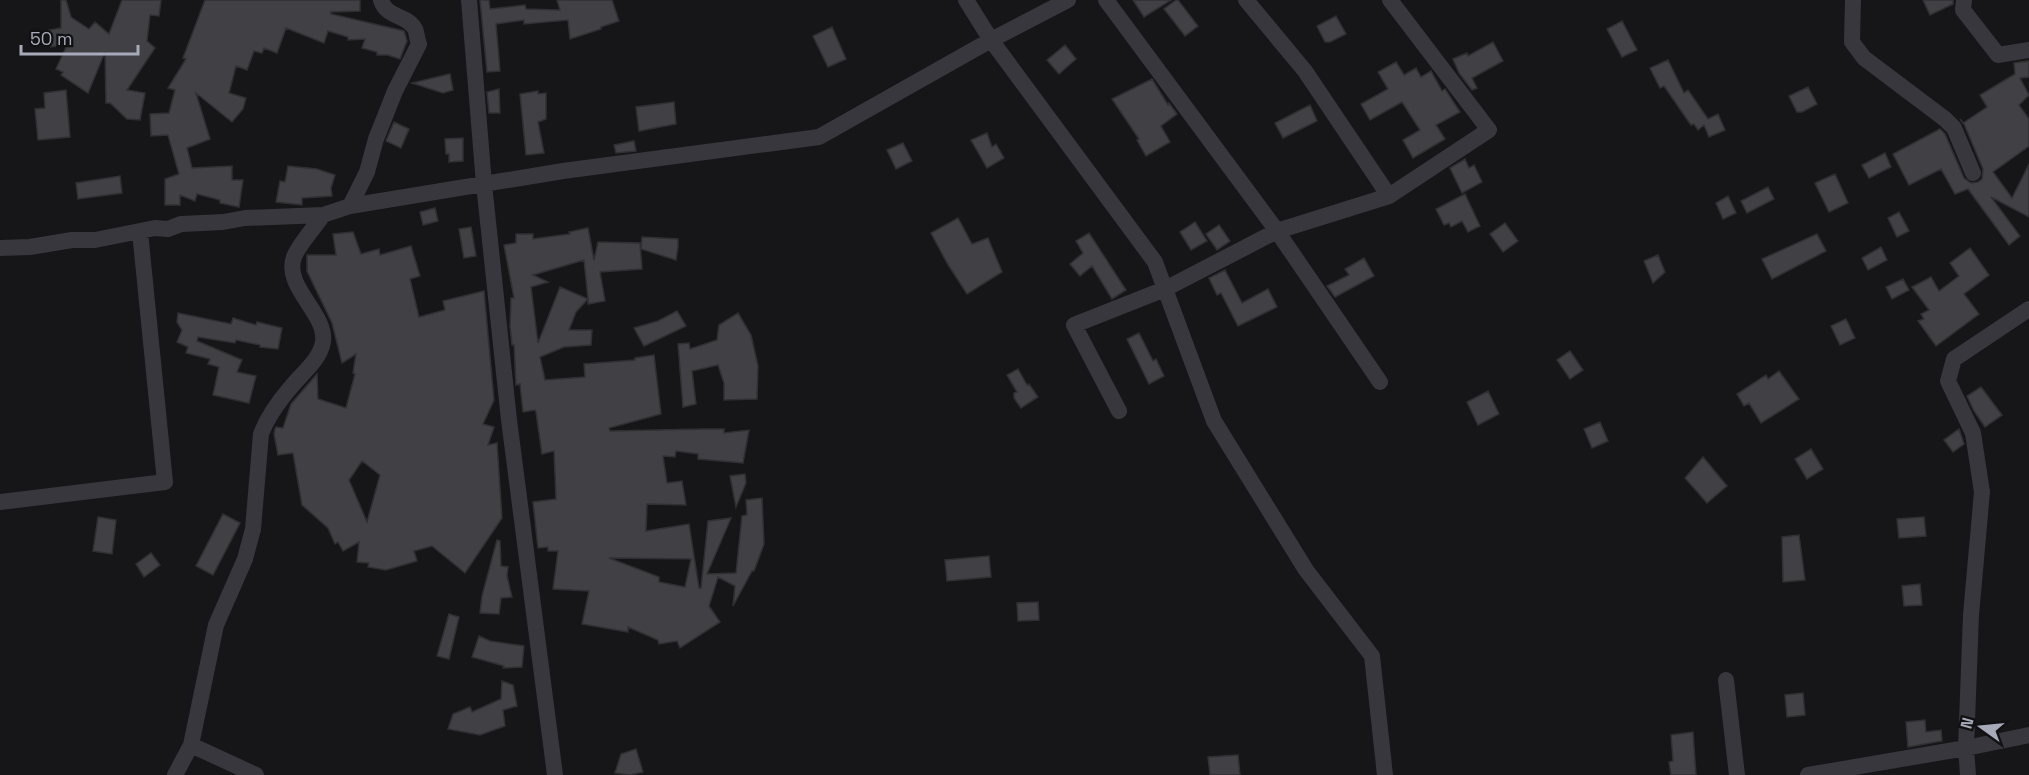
<svg xmlns="http://www.w3.org/2000/svg" width="2029" height="775" viewBox="0 0 2029 775" font-family="'Space Grotesk',sans-serif">
<style>
.building{fill:#404045;stroke:#303034;stroke-width:1.5;fill-rule:evenodd}
.lines{fill:none;stroke-linecap:round;stroke-linejoin:round}
.minor{stroke:#37373d;stroke-width:16}
</style>
<rect width="100%" height="100%" fill="#161618"/>
<!-- building -->
<path class="building" d="M61,0H66L71,17L89,29L95,22L109,34L122,0H161L159,16L150,15L147,41L155,48L127,90L145,93L140,120L127,119L110,103H106L105,52L88,93L61,75L63,72L56,69L67,45L51,47L49,30L61,28Z
M205,0H360V11L331,12V14L404,31L407,41L400,59L388,55H377V52L362,48L365,39L348,40V37L328,31L324,43L286,28L277,53L264,48L262,53L254,51L247,70L236,66L229,93L246,98L243,109L232,122L196,93L210,139L187,148L192,168L232,166V180H243L239,207L220,203V200L197,194L195,201L180,195V205H165V179L179,174L168,135L151,136L150,114L169,113L175,90L168,88L186,59L183,58Z
M480,0H489L490,9L525,5L526,9L560,10L557,0H612L619,21L601,27V29L570,39L568,20L524,24V20L496,24L500,71L487,72Z
M1133,0H1171L1144,17Z
M1176,0H1178L1198,26L1185,36L1164,9Z
M1923,0H1953V4L1930,15Z
M1336,16L1346,34L1330,42H1325L1317,26Z
M1622,21L1637,50L1622,57L1607,29Z
M832,27L846,59L828,67L813,36Z
M1493,42L1503,61L1472,78L1477,88L1472,90L1459,73L1453,59L1467,53L1468,56Z
M1065,45L1076,59L1059,74L1047,60Z
M1668,60L1684,93L1688,90L1708,119L1718,114L1725,130L1709,137L1704,125L1698,130L1694,124L1691,125L1664,86L1660,88L1650,68Z
M2029,61V77L2020,78L2029,95L2019,105L2029,119V146L1993,172L2012,198L2029,164V217L1991,197L2020,236L2009,245L1968,189L1955,194L1941,169L1909,185L1893,154L1940,129L1945,134L1964,178L1971,183L1978,182L1982,179L1983,169L1964,124L1960,119L1963,123L1987,107L1980,95L2015,74L2014,63Z
M1396,62L1404,75L1416,68L1421,77L1431,71L1442,91L1445,89L1460,112L1436,125L1445,139L1413,158L1403,140L1420,130L1402,102L1370,120L1361,104L1388,89L1378,72Z
M450,74L453,90L443,93L412,83Z
M1152,79L1168,105L1169,103L1177,114L1161,126L1170,142L1146,156L1137,140L1139,139L1112,99Z
M1808,87L1817,104L1802,112H1797L1789,96Z
M499,89L500,113H489L487,92Z
M66,90L70,137L38,140L35,109L45,108L44,93Z
M538,91V94L546,93V119L538,122L544,153L526,155L520,94Z
M674,102L676,124L639,131L636,107Z
M1310,105L1317,121L1283,138L1275,123Z
M394,122L409,129L401,148L386,141Z
M987,133L992,147L996,144L1004,158L987,168L971,140Z
M463,138V161L449,162V154H446L445,139Z
M634,141L636,151L616,153L614,145Z
M903,143L912,161L896,169L887,150Z
M1885,153L1891,167L1869,178L1862,165Z
M1465,159L1469,168L1474,165L1482,182L1462,193L1450,168Z
M288,166L317,169L335,175L331,188L332,196L302,198V205L276,202L280,181L285,182Z
M1835,174L1848,203L1829,212L1815,183Z
M120,176L122,193L78,199L76,183Z
M1768,187L1774,199L1747,213L1741,201Z
M1465,194L1480,226L1468,232L1462,221L1451,227L1449,223L1444,225L1436,209Z
M1728,196L1736,213L1723,219L1716,203Z
M435,208L438,221L423,225L420,212Z
M1899,212L1909,231L1897,237L1888,218Z
M958,218L972,244L988,238L1002,272L967,294L947,263L931,233Z
M1195,222L1207,241L1191,250L1180,232Z
M1505,223L1518,241L1503,252L1490,234Z
M1219,225L1230,241L1217,250L1206,234Z
M471,227L476,256L464,258L459,229Z
M588,228L594,260L598,242L640,243L642,269L600,272L605,301L588,304V299L576,312L569,330H592L591,345L564,347L540,357L545,380L585,377L584,364L635,360V358L654,355L661,414L609,428L610,431L703,429H724V433L749,430L743,463L698,459V454L676,451L675,457L663,456L667,483L682,481L686,505L647,504L646,531L689,524L699,588H701L708,521L731,518L707,574L736,573L742,516L747,515L746,500L762,498L764,544L754,571H752L733,606L735,586L718,577L709,606L720,622L680,648L677,641L659,644L658,640L628,627V632L582,624L589,591L553,589L558,551H548V547L538,548L533,502L556,499L554,451L542,454L536,412L535,410L523,412L520,384L516,385L514,345H512L510,326L511,298H514L504,245L516,243V234H533V239L570,234L569,232ZM584,260L588,299L560,287L538,343L531,287L548,282L533,275ZM609,558L691,559L685,587L659,582V577Z
M353,232L361,254L379,249L380,255L411,246L420,276L410,279L419,317L445,310L443,301L484,291L494,400L483,424L494,427L488,445L497,443L502,518L465,573L432,546L414,551L417,561L386,570L368,567L369,563L357,562L359,542L343,551L338,542L335,544L328,528L302,505L293,453L278,455L274,434L275,429L276,427L283,428L291,404L317,374L318,399L346,408L355,374L353,373L356,354L342,363L332,323L307,271V255H336L333,234ZM362,461L380,475L367,522L349,480Z
M1089,233L1126,290L1112,299L1092,266L1080,276L1070,264L1083,253L1076,241Z
M1817,234L1826,251L1772,279L1762,259Z
M642,237L678,239V247L676,260L641,249Z
M1881,247L1887,260L1868,270L1862,258Z
M1970,248L1989,275L1964,294L1979,314L1936,346L1918,321L1924,319L1921,314L1929,310L1912,287L1931,277L1939,291L1959,276L1950,263Z
M1658,255L1665,272L1653,283L1644,261Z
M1364,258L1374,276L1335,297L1327,286L1349,275L1345,269Z
M1225,270L1242,303L1268,289L1277,307L1238,326L1221,293L1217,295L1209,278Z
M1903,279L1909,290L1892,299L1886,287Z
M677,311L686,326L644,346L634,328L658,321Z
M178,313L231,324L233,318L256,325L257,322L282,328L278,349L260,347V345L236,340L235,343L198,337L197,341L242,360L237,372L256,376L249,403L213,395L219,367L208,364L210,359L186,353L188,347L177,342L182,330L177,322Z
M738,313L751,335L758,366L757,399L724,400V383L718,365L692,371L696,404L683,407L678,344L689,343L690,349L717,340L719,325Z
M1846,319L1855,338L1840,345L1831,326Z
M1139,333L1153,361L1156,359L1164,376L1149,384L1127,339Z
M1570,351L1583,370L1570,379L1557,360Z
M1018,369L1027,385L1029,384L1038,397L1021,408L1014,398V393L1017,392L1007,375Z
M1779,371L1799,399L1761,423L1749,403L1744,406L1737,394L1766,375L1768,379Z
M1981,387L2002,415L1985,427L1974,411L1967,396Z
M1488,391L1499,414L1478,425L1467,402Z
M1600,422L1608,441L1592,448L1584,429Z
M1959,429L1964,444L1953,452L1944,440Z
M1811,449L1823,469L1807,479L1795,459Z
M1703,457L1727,486L1707,503L1685,478Z
M745,474L746,483L736,507L730,476Z
M223,514L240,523L213,575L196,566Z
M98,517L116,520L112,554L93,551Z
M1924,517L1926,536L1899,538L1897,519Z
M1799,535L1805,580L1783,582L1782,537Z
M497,540L500,541L501,566L508,567L507,576L512,597L501,598L499,614L480,613L482,596Z
M151,553L160,565L144,577L136,564Z
M989,556L991,577L947,581L945,560Z
M1920,584L1922,605L1904,606L1902,586Z
M1038,602L1039,620L1018,621L1017,603Z
M449,614L459,617L449,659L437,656Z
M479,636L490,641L524,646L522,667L503,668L504,666L472,657Z
M502,681L513,685L517,706L503,710L505,726L480,735L448,729L453,714L470,707L472,712L501,699Z
M1803,693L1805,715L1787,717L1785,695Z
M1925,720L1926,732L1941,730L1942,741L1908,747L1906,722Z
M1693,732L1696,775H1671L1669,762L1673,761L1671,735Z
M636,749L643,772L630,775L615,773L621,754Z
M1238,755L1240,775H1210L1208,757Z"/>
<g class="lines">
<!-- minor -->
<path class="minor" d="M469,0L484,184L509,420L555,775
M966,0L991,40L1068,0
M1106,0L1277,231L1380,382
M1246,0L1305,71L1389,196
M1853,0L1852,42L1864,58L1945,119L1954,128L1973,173
M1964,0L1963,10L1998,55L2029,50
M350,206L563,171L819,137L991,40L1155,262L1214,421L1306,570L1372,656L1385,775
M0,248L30,247L72,240H95L155,228L168,229L181,224L223,222L245,218L323,215L350,206L367,172L376,139L395,91L419,44C417,40 417,33 415,29C407,14 387,19 381,0
M1119,411L1074,325L1165,289L1277,231L1389,196L1489,130L1390,0
M0,502L165,482L140,232
M1726,680L1737,775
M191,745L256,775
M175,775L191,745L216,625L245,559L253,529L261,434C267,418 279,401 291,387C301,374 320,360 323,342C327,313 283,287 294,257C299,244 315,227 323,215
M1808,775L1966,748L1971,615L1982,492L1973,433L1948,381L1954,359L2029,309
M1968,775L1966,748L2029,735"/>
</g>
<!-- north arrow -->
<g transform="translate(1981 727) rotate(285)" stroke="#111113" stroke-width="4.5" paint-order="stroke">
<path d="M0-4.5L10 22L0 15L-10 22Z" fill="#a7aab8"/>
<text y="-9" font-size="16" font-weight="bold" text-anchor="middle" fill="#a7aab8">N</text>
</g>
<!-- scale -->
<path d="M21 45v9h117v-9" fill="none" stroke="#a7aab8" stroke-width="3"/>
<text x="30" y="45" font-size="18" fill="#a7aab8" stroke="#111113" stroke-width="4.5" paint-order="stroke">50 m</text>
</svg>
